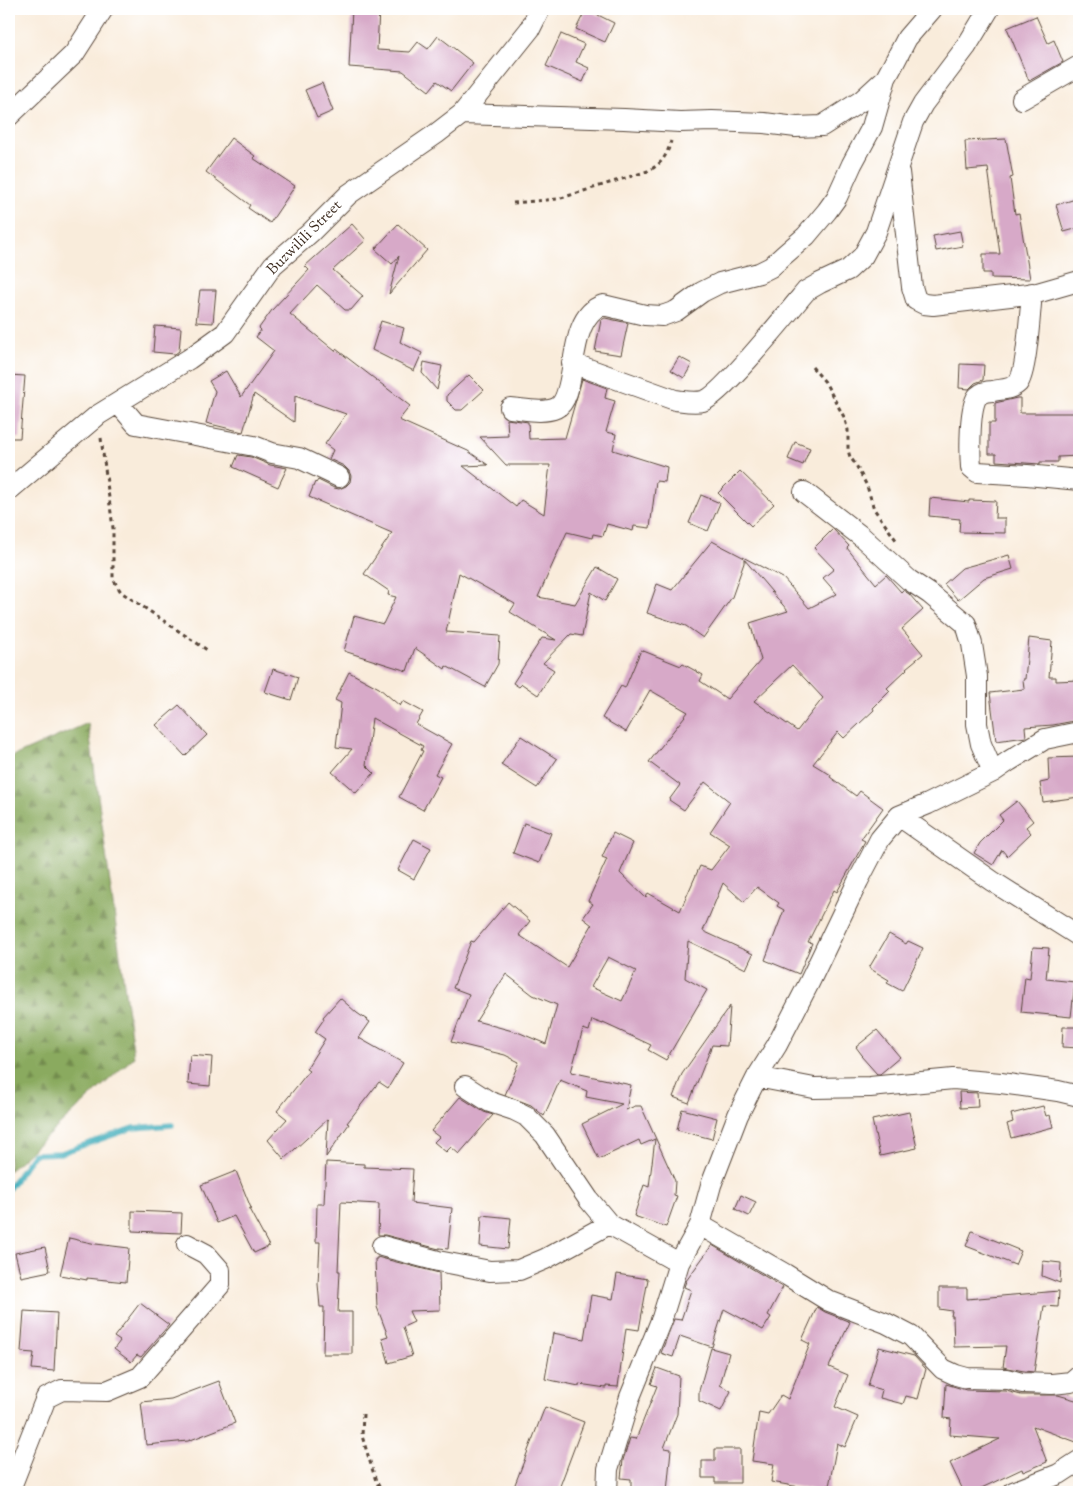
<svg xmlns="http://www.w3.org/2000/svg" width="1088" height="1501" viewBox="0 0 1088 1501" font-family="'Sorts Mill Goudy',serif">
<style>
.forest{fill:url(#forest-firs);stroke:#626a3e}
.lines{fill:none;stroke-linecap:round;stroke-linejoin:round}
.stream{stroke:#3cacba;stroke-width:5.5}
.building{fill:#d7a9c8;fill-rule:evenodd}
.minor-casing{stroke:#58473a;stroke-width:22}
.path{stroke:#58473a;stroke-width:3;stroke-dasharray:4 4;stroke-linecap:butt}
.minor{stroke:#fff;stroke-width:20}
.labels{text-anchor:middle;dominant-baseline:central;stroke-width:4;stroke-linejoin:round;paint-order:stroke}
.street-label{font-size:15px;fill:#3b2a1e;stroke:#fff}
</style>
<defs>
<pattern id="forest-firs" width="22" height="20" patternUnits="userSpaceOnUse" patternTransform="scale(1.25)"><rect width="22" height="20" fill="#8aaa5e"/><path d="M5 1l3.5 6h-7zM16 11l3.5 6h-7z" fill="#728b4d"/></pattern>
</defs>
<rect width="100%" height="100%" fill="#fff"/>
<filter id="ink" filterUnits="userSpaceOnUse"><feTurbulence type="fractalNoise" baseFrequency=".02" numOctaves="2"/><feDisplacementMap in="SourceGraphic" scale="10" xChannelSelector="R" yChannelSelector="G"/><feConvolveMatrix kernelMatrix="1 2 1 2 8 2 1 2 1" color-interpolation-filters="sRGB"/></filter>
<filter id="wash" filterUnits="userSpaceOnUse"><feTurbulence type="fractalNoise" baseFrequency=".0096" numOctaves="4" result="noise"/><feDisplacementMap in="SourceGraphic" scale="20" xChannelSelector="R" yChannelSelector="G"/><feGaussianBlur stdDeviation="1.12" result="paint"/><feColorMatrix in="noise" values="0 0 0 0 0 0 0 0 0 0 0 0 0 0 0 0 0 1.4 0 .05"/><feComposite in="paint" operator="in"/></filter>
<g filter="url(#wash)">
<rect width="100%" height="100%" fill="#f9ecdb"/>
<!-- forest -->
<path class="forest" d="M88,723L134,1057L9,1171V758Z"/>
<g class="lines">
<!-- stream -->
<path class="stream" d="M9,1188L34,1154L61,1153L133,1128L172,1125"/>
</g>
<g id="blocks">
<!-- building -->
<path class="building" d="M352,9H379L377,50L410,52L418,42L428,49L438,36L473,63L451,91L437,81L429,91L403,71L349,67Z
M586,9L614,23L605,42L576,29Z
M1036,16L1048,43L1054,40L1063,62L1029,81L1007,28Z
M561,34L584,44L576,62L589,68L583,82L546,66Z
M322,83L333,111L317,118L305,90Z
M231,138L255,156L253,158L295,186L270,223L248,208L250,205L206,172Z
M1006,139L1013,177L1010,178L1015,214L1019,213L1030,279L991,278V273H983V254H1000L988,168L967,170L965,141Z
M1079,198V228L1064,232L1056,205Z
M352,224L366,240L333,270L363,296L351,310H345L317,285L290,314L335,351L336,349L410,406L399,420L468,451L488,465L463,466L516,507L521,500L544,514L550,465H506L480,437L508,436L507,419L528,422L529,439L565,438L582,379L607,388L605,398L615,401L606,432L616,434L613,450L667,467L665,482L656,481L650,528L634,526L633,531L607,524L603,536L593,534L592,538L567,532L538,597L575,604L597,567L617,579L605,601L591,592L582,636L571,634L543,663L554,670L538,695L522,684L519,687L513,683L542,638L556,640L510,612L515,604L459,573L446,632L500,636L498,664L485,687L446,666L445,669L415,648L407,671L344,651L354,616L383,624L396,597L388,595L389,591L364,574L392,533L309,497L315,482L316,483L318,480L334,488L339,489L346,486L350,482L351,476L349,471L344,466L329,459L333,450L325,444L346,414L295,396L294,422L254,394L243,432L206,423L215,391L209,381L226,371L241,397L274,351L256,337L261,330L259,328L272,310L309,270L305,266Z
M398,224L427,250L389,294L399,256L392,264L375,249Z
M960,231L963,246L936,251L933,236Z
M200,290H216L213,323L196,322Z
M605,318L628,323L621,355L595,351L601,320Z
M381,321L404,328L400,342L422,353L414,371L372,350Z
M155,326L181,328L179,351L175,354L153,352Z
M679,357L692,364L684,378L671,370Z
M424,362L442,366L437,390L422,373Z
M960,364L984,365L983,380L975,383L969,389L959,388Z
M9,375L25,376L20,438H9Z
M469,375L484,390L462,410H456L447,401V395Z
M1017,398H1020V413H1079V456L1058,457V462H1040V464L996,461V454H989V423H995V403Z
M795,442L810,448L803,465L788,459Z
M238,455L251,457L270,465L287,468L278,487L233,467Z
M740,471L774,504L751,526L718,493Z
M701,495L720,503L708,531L689,523Z
M930,498L969,502V500L996,501L995,518H1005V533L959,532L960,519L929,516Z
M833,529L849,546L847,548L876,584L886,575L901,592L903,590L909,594L923,610L902,629L923,654L906,668L907,669L887,688L890,691L873,708L874,710L844,738L838,732L813,764L831,775L830,777L856,796L860,791L883,808L861,839L865,841L837,892L834,890L808,942L812,943L799,974L765,960L784,910L777,906L779,903L757,887L744,902L723,883L703,931L753,954L746,969L688,941L685,978L707,990L666,1060L648,1050L651,1045L603,1023V1024L592,1020L589,1031L583,1029L571,1072L631,1085L626,1110L635,1106H641L675,1181L674,1195L677,1196L666,1227L634,1216L644,1185L649,1187L655,1139L641,1145L639,1140L599,1159L582,1124L622,1104L586,1097L587,1091L560,1080L544,1116L531,1105L505,1095L519,1062L505,1055L451,1042L469,994L453,988L471,941L474,942L508,902L530,921L519,935L567,967L592,925L583,918L593,904L588,901L607,859L602,857L613,833L633,843L620,873L646,898L648,893L680,911L700,866L711,870L730,845L710,832L730,802L705,782L684,810L669,800L680,785L649,762L688,712L650,690L626,732L602,718L621,686L625,688L641,650L681,666L683,664L703,675L700,681L727,699L761,660L750,623L788,611L744,559V563L732,597L703,638L686,626L647,613L657,584L672,590L712,541L783,578L809,608L837,594L823,578L834,569L814,548ZM792,665L823,698L797,731L754,701ZM608,957L636,971L622,1001L591,987ZM506,974L533,995L557,1005L546,1044L520,1033L476,1021Z
M1009,555L1013,569L984,578L958,600L944,584L962,568Z
M1029,638L1052,641L1049,677H1056V681L1079,680V720L1053,725L1025,727L1026,737L996,741L990,693L1024,689L1023,679H1025Z
M273,669L298,677L291,700L265,692Z
M349,672L379,688L400,706L403,701L423,712L416,724L452,744L435,774L441,777L423,810L399,797L423,751L421,750L423,746L372,718L366,765L374,773L356,793L332,772L352,749L336,747L341,703L335,700Z
M179,705L207,735L185,756L156,725Z
M521,736L557,759L537,788L501,765Z
M1079,757V797L1043,802L1040,783L1049,781L1048,758Z
M1017,801L1033,821L1026,827L1031,833L1007,856L1002,850L993,865L974,853L980,843L1003,820L999,815Z
M524,823L551,833L539,863L513,853Z
M414,839L431,848L414,879L398,870Z
M889,934L906,944L908,941L923,948L902,991L887,983L889,980L869,968Z
M1033,947L1049,948L1046,979L1075,982L1071,1017L1021,1012L1025,977L1030,978Z
M340,998L357,1013L370,1022L359,1038L403,1063L388,1088L379,1082L347,1123L349,1124L326,1157L328,1119L284,1159L268,1140L287,1119L277,1111L309,1071L306,1069L325,1039L315,1032L324,1019L323,1017Z
M730,1006L727,1046L712,1045L689,1103L673,1097L682,1074Z
M1063,1027H1079V1048L1062,1047Z
M877,1030L900,1057L880,1074H877L861,1056L862,1055L856,1047Z
M190,1055L212,1057L210,1086L188,1084Z
M959,1092L977,1093L978,1107L960,1108Z
M460,1097L484,1112L493,1115L459,1154L451,1147L446,1152L434,1142L439,1137L431,1131Z
M1043,1106L1046,1116L1050,1115L1053,1127L1011,1138L1007,1124L1013,1122L1011,1114Z
M682,1109L717,1118L712,1139L677,1130Z
M909,1112L917,1148L880,1156L872,1120Z
M326,1162L364,1164V1167L413,1169L411,1203L452,1208L448,1249L439,1248V1249L385,1235H378L379,1204L341,1202L338,1271H340L338,1312H352V1354H323L324,1307H320L318,1284L320,1242H316L317,1204H324Z
M236,1171L251,1208L249,1209L269,1246L254,1253L234,1216L217,1223L201,1185Z
M741,1195L756,1202L749,1216L735,1209Z
M132,1211L182,1213L181,1233L132,1231Z
M482,1215L511,1218L508,1249L480,1246Z
M972,1231L1021,1251L1015,1265L966,1246Z
M69,1238L96,1244L129,1248L126,1282L87,1278V1280L60,1275Z
M712,1245L783,1287L768,1315L771,1317L763,1330L724,1309L712,1347L680,1336L673,1357L661,1353L674,1319L681,1320L691,1290L684,1287L686,1281Z
M45,1247L50,1271L21,1277L15,1253Z
M377,1257L439,1273L440,1310L409,1311L414,1322L403,1327L412,1356L389,1363L382,1338L388,1336L377,1307L375,1259H377Z
M1043,1261L1061,1263L1060,1283L1042,1276Z
M617,1274L648,1279L639,1330L626,1328L618,1387L606,1386V1388L579,1384V1386L545,1379L553,1333L584,1339L591,1295L613,1299Z
M939,1288H967V1299L1059,1291L1058,1307L1044,1306L1034,1372L1024,1371L1003,1367L1006,1346L954,1347L953,1316H951L952,1311L939,1309Z
M140,1303L169,1325L141,1357L137,1355L131,1362L114,1349L120,1341L114,1337Z
M817,1307L825,1312L850,1322L829,1367L848,1375L835,1407L858,1417L845,1447L837,1443L828,1492L771,1482L774,1464L752,1461L759,1412L768,1414L781,1395L788,1399L810,1344L802,1340Z
M24,1311L57,1313L54,1371L32,1369L34,1353L21,1352Z
M879,1347L914,1356L926,1369L918,1399L906,1396L903,1404L880,1398L882,1390L868,1386Z
M711,1348L729,1353L720,1385L731,1391L721,1411L699,1401V1391Z
M657,1368L679,1376L677,1414L664,1448L671,1449L667,1492H631V1479L621,1478L623,1460L630,1438L636,1439L657,1386L651,1384Z
M219,1381L235,1423L188,1441L146,1445L141,1402L171,1399Z
M946,1384L966,1390L1006,1391L1021,1395H1058L1079,1401V1443L1033,1426L1047,1462L1023,1472L1022,1469L973,1492H964L950,1463L1000,1439L950,1435L951,1419L944,1418Z
M545,1407L584,1422L560,1486L559,1492H512Z
M715,1449H740V1483H715V1478H702V1461H715Z"/>
</g>
</g>
<g filter="url(#ink)">
<use href="#blocks" fill-opacity="0" stroke="#58473a" stroke-width="1"/>
<g class="lines">
<!-- minor casing -->
<g class="minor-casing">
<path id="minor" d="M1022,99L1079,66
M462,114L624,119L680,122L712,121L764,123L796,127L822,126L861,101L886,78
M9,116L74,54L103,9
M899,172L912,287L916,300L924,304L933,305L1037,293L1079,281
M1032,293C1030,311 1027,372 1018,383C1011,390 1001,389 993,391C988,391 982,392 978,396C969,404 970,453 971,467L977,472L1027,475L1079,480
M572,363L675,400C684,401 694,403 703,401C720,397 791,309 806,291L820,283L848,270L863,256L876,232L913,122L923,104L966,47L989,9
M118,403L136,424L254,446L272,453L299,458L339,477
M510,408C524,409 543,414 556,408C580,398 564,317 603,305L645,315L662,316L676,311L702,292L720,283L759,273L771,267L783,256L806,236L827,211L837,197L852,164L872,127L886,78L893,65L907,38L932,9
M9,490L98,415L189,359L225,333L273,265L310,233L349,194L436,134L462,114L530,29L540,9
M804,492L862,537L909,580L930,594L966,624L972,644L977,676V724L981,744L993,772
M899,816L992,881L1079,936
M757,1077L814,1088L870,1087L953,1079L1001,1083L1058,1091L1079,1096
M465,1086L490,1102L514,1110L526,1116L545,1135L589,1200L609,1224L679,1263
M700,1225L785,1274L829,1301L886,1323L911,1336L943,1369L956,1375L967,1378L1008,1379L1022,1383L1052,1384L1071,1382L1079,1375
M382,1246L438,1261L490,1271L519,1270L545,1259L609,1224
M9,1492L46,1398L62,1390L107,1391L140,1377L220,1285V1270L206,1254L187,1244
M607,1492L608,1469L630,1397L662,1318L679,1263L700,1225L711,1185L738,1115L757,1077L777,1045L809,983L858,881L880,839L899,816L928,804L993,772L1009,761L1045,739L1079,732
M1013,1492L1059,1474L1079,1461"/>
</g>
<!-- path -->
<path class="path" d="M513,203L558,199L648,171C662,164 667,155 671,141
M812,367L825,382L844,417L848,430V450L850,457L856,465L867,486L874,509L896,540
M101,438L113,528V579L121,592L207,650
M363,1414L362,1436L376,1481L382,1492"/>
<!-- minor -->
<use href="#minor" class="minor"/>
</g>
</g>
<g class="labels">
<!-- street labels -->
<g class="street-label">
<text transform="translate(305 238) rotate(-45)">Buzwilili Street</text>
</g>
</g>
<!-- margin -->
<rect width="1088" height="1501" fill="none" stroke="#fff" stroke-width="30"/>
</svg>
